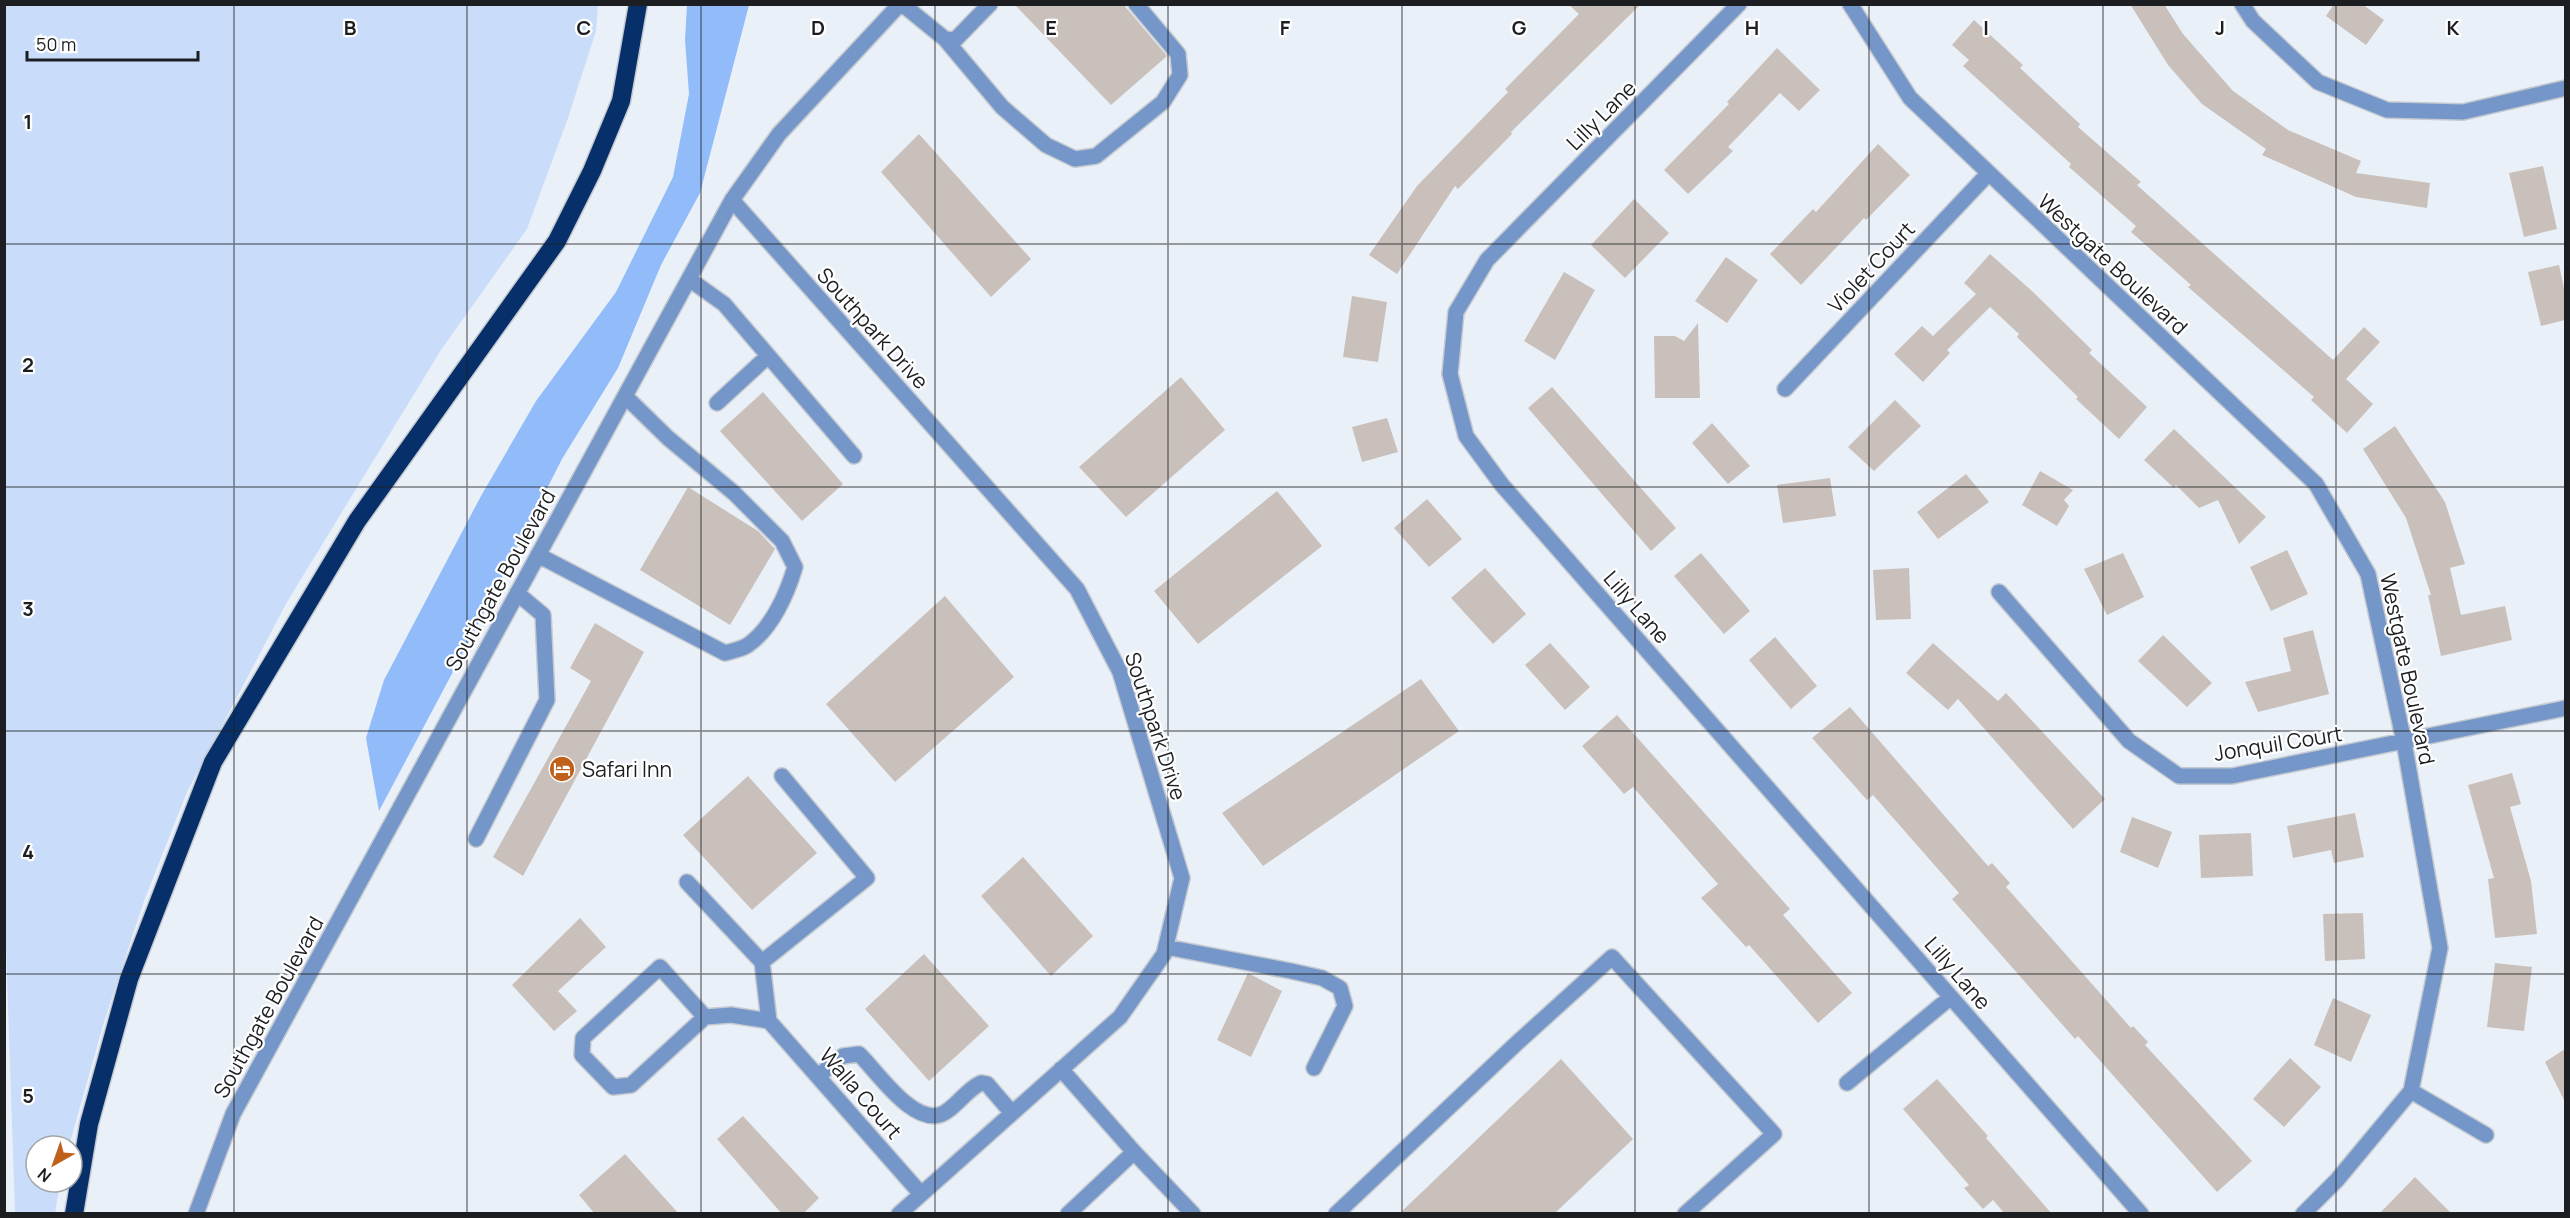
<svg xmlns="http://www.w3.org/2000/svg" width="2570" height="1218" viewBox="0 0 2570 1218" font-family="Manrope,sans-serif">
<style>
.green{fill:#c9ddfa}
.forest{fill:#92bbfa}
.building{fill:#c9c0bb}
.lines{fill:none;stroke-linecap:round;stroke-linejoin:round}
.minor-casing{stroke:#c5cad1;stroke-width:18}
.highway-casing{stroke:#c5cad1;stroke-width:21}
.minor{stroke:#7596c8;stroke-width:15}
.highway{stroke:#07306a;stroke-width:18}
.grid{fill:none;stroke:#1c1e21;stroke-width:1.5;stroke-opacity:0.55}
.labels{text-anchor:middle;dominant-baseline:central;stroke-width:4.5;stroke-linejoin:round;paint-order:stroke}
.street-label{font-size:21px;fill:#1c1e21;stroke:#fff}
.poi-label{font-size:21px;fill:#1c1e21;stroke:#fff;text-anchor:start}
.grid-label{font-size:20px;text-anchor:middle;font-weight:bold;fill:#1c1e21;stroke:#fff;stroke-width:4.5;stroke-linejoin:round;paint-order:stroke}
</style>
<rect width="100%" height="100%" fill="#eaf0f8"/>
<!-- green -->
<path class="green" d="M4,5H598L596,31L567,121L527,229L441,350L287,602L187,792L144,901L104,1022L69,1146H36V1182H60L55,1214L15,1213L4,889Z"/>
<!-- forest -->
<path class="forest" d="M687,5H749L700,193L661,265L618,368L562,459L472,636L379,811L366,738L384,680L481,496L536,401L616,292L673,177L689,94L685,40Z"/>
<!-- building -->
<path class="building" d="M1014,4H1123L1167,56L1111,105Z
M1568,4H1641L1511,132L1512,134L1458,189L1455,186L1397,274L1369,255L1417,186L1508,92L1505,89L1579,14Z
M2130,4H2164L2183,34L2233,91L2288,130L2361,161L2356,173L2430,183L2427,208L2356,197L2262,155L2266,149L2202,104L2168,65Z
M2334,4H2362L2384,20L2366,45L2326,16Z
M1974,20L2023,65L2020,68L2080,124L2078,127L2141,182L2137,185L2333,360L2364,327L2380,342L2346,379L2373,404L2347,433L2311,400L2314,397L2188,287L2191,285L2131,232L2136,226L2069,167L2071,164L1963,66L1969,60L1952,45Z
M1777,48L1820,90L1799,111L1780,93L1728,147L1733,151L1688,194L1664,170L1729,104L1727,102Z
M919,134L1031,259L991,297L881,172Z
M1878,144L1910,175L1866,220L1864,218L1801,285L1770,254L1813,209L1816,212Z
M2543,166L2557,229L2524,237L2509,173Z
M1634,199L1669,233L1625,278L1591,245Z
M1990,254L2032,291L2092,350L2089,353L2147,407L2119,439L2076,399L2078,397L2017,337L2019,334L1990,307L1947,350L1950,353L1923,382L1894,354L1922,326L1933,336L1976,294L1964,283Z
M1726,257L1758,280L1727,323L1695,301Z
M2559,265L2565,293V320L2541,326L2528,272Z
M1564,272L1595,290L1555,360L1524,341Z
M1352,296L1387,302L1378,362L1343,357Z
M1698,323L1700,398H1655L1654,336H1675L1684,341Z
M1181,377L1225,430L1126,517L1079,467Z
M1552,387L1676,528L1651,551L1528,408Z
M763,392L843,484L802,521L720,431Z
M1895,400L1921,426L1874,471L1848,447Z
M1387,418L1398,452L1362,462L1352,427Z
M1712,423L1750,466L1728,484L1692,443Z
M2395,426L2445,502L2465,564L2450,568L2461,615L2505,606L2512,640L2441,656L2428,595H2431L2406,518L2363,449Z
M2174,429L2266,517L2239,544L2218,500L2199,508L2176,485L2174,488L2144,460Z
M2040,471L2073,490L2064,500L2069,506L2057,526L2022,505Z
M1966,474L1989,502L1938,539L1917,512Z
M1830,478L1836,516L1783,523L1777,485Z
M688,487L758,531L775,549L730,625L640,570Z
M1277,491L1322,546L1198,644L1154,591Z
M1427,499L1462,539L1429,567L1394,528Z
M2287,550L2308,594L2271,611L2250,567Z
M1701,553L1750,611L1724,634L1674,576Z
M2123,553L2144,597L2107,615L2084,569Z
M1485,568L1526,614L1493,644L1451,598Z
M1909,568L1911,619L1876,620L1873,570Z
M945,596L1014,677L895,782L826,704Z
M595,623L644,652L523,876L493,857L591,681L570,668Z
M2313,630L2329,694L2258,712L2245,682L2291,671L2283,638Z
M2163,635L2212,683L2187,707L2138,661Z
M1775,637L1817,686L1791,709L1749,660Z
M1550,643L1590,687L1565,710L1525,665Z
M1933,643L1998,701L2006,693L2105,799L2073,829L1958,699L1948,710L1906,673Z
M1421,679L1459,731L1263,866L1222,813Z
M1850,707L1988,866L1992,863L2010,883L2006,887L2131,1028L2133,1026L2148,1042L2145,1045L2252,1161L2217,1192L2078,1036L2075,1039L1952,899L1959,893L1873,795L1867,800L1812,738Z
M1617,715L1790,909L1783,915L1852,993L1818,1023L1749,945L1746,947L1701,898L1718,884L1633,787L1624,794L1582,746Z
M2512,773L2521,804L2510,807L2531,881L2537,934L2495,938L2488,879L2494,878L2468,785Z
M748,776L817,853L752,910L683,835Z
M2355,813L2364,857L2334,863L2331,850L2293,858L2287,826Z
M2132,817L2172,832L2158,868L2120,852Z
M2251,833L2253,876L2201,878L2199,835Z
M1023,857L1093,936L1051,976L981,896Z
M2363,913L2365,959L2325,961L2323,914Z
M580,918L606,947L558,991L577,1011L554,1031L512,985Z
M924,954L989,1026L929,1081L865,1009Z
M2495,963L2532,967L2524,1031L2487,1027Z
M1248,973L1282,991L1251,1057L1217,1040Z
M2333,998L2371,1015L2351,1062L2314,1045Z
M2565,1049V1102L2545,1062Z
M2290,1058L2321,1087L2284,1127L2253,1099Z
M1561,1059L1633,1139L1554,1214H1399Z
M1937,1079L1988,1136L1986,1138L2052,1214H2005L1993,1200L1983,1209L1964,1188L1969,1185L1903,1109Z
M743,1116L819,1198L803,1214H782L717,1139Z
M625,1154L679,1214H595L579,1195Z
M2415,1177L2452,1214H2379Z"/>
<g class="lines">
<!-- minor casing -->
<g class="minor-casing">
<path id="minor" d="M902,4L945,39L955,40L990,4
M1739,4L1487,260L1456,312L1450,374L1466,436L1502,485L2141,1214
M1850,4L1910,98L2316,484L2368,574L2404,742L2440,948L2411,1091L2337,1180L2303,1214
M2242,4L2253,21L2318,82L2387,110L2463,112L2566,88
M945,39L1002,107L1046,145L1075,159L1096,156L1163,102L1180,75L1178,54L1136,4
M732,200L1077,589L1120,672L1182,878L1164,954L1120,1017L899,1214
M689,279L724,304L854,456
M1785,389L1988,174
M717,403L768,356
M538,555L725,653C732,651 742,649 748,645C772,628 787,594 795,567L782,541L734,493L668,438L625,396
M1999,592L2129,741L2179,776H2232L2566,708
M476,839L547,700L543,615L517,593
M687,882L762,962
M1166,947L1291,971L1322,978L1340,988L1345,1006L1314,1068
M705,1017L631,1085L613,1087L582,1055L583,1038L660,967L705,1017L731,1015L769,1021
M769,1021L762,962L867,878L782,776
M769,1021L921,1194
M1061,1069L1134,1152L1193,1214
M818,1076L843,1056L859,1054C877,1071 915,1129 944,1113C958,1105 966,1090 981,1083L987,1084L1012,1113
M1847,1083L1951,997
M2411,1091L2486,1135
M196,1214L233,1114L732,200L779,134L900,4
M1068,1214L1134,1152
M1336,1214L1518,1042L1612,957L1774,1134L1685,1214"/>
</g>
<!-- highway casing -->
<g class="highway-casing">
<path id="highway" d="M74,1214L89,1124L129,979L213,762L357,521L557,241L592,171L621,101L638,4"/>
</g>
<!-- minor -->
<use href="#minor" class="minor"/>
<!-- highway -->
<use href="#highway" class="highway"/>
</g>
<!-- grid -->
<path class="grid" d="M234,4V1214M467,4V1214M701,4V1214M935,4V1214M1168,4V1214M1402,4V1214M1635,4V1214M1869,4V1214M2103,4V1214M2336,4V1214M4,244H2566M4,487H2566M4,731H2566M4,974H2566"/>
<!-- icons -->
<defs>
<g id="hotel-disc" transform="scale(1.35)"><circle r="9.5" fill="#c0611b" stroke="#fff"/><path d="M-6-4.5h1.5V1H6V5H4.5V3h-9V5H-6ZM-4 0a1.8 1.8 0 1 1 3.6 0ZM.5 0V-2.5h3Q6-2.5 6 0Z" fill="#fff"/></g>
</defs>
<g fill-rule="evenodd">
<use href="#hotel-disc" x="562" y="769"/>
</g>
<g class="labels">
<!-- street labels -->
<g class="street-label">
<text transform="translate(1601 115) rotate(-45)">Lilly Lane</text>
<text transform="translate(2113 264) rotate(43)">Westgate Boulevard</text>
<text transform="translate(1871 267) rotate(-47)">Violet Court</text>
<text transform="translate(873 328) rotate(48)">Southpark Drive</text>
<text transform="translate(500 580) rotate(-61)">Southgate Boulevard</text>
<text transform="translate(1637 607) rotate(49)">Lilly Lane</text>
<text transform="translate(2408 669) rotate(78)">Westgate Boulevard</text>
<text transform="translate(1156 726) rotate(72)">Southpark Drive</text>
<text transform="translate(2278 743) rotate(-9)">Jonquil Court</text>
<text transform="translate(1958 973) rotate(49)">Lilly Lane</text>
<text transform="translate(268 1007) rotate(-61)">Southgate Boulevard</text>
<text transform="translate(861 1093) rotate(49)">Walla Court</text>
</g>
<!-- poi labels -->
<g class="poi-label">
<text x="582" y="769">Safari Inn</text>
</g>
</g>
<g class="grid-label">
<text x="350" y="35">B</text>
<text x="584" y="35">C</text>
<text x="818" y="35">D</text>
<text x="1051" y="35">E</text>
<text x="1285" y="35">F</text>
<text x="1519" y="35">G</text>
<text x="1752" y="35">H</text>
<text x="1986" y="35">I</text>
<text x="2220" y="35">J</text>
<text x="2453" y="35">K</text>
<text x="28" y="129">1</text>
<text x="28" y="372">2</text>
<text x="28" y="616">3</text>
<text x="28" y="859">4</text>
<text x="28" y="1103">5</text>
</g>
<!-- border -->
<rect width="2570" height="1218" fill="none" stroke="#1c1e21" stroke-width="12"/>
<!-- north arrow -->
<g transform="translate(54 1164) rotate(220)"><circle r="28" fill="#ffffff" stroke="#a4a5a6" stroke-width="1.5"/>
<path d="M0-4.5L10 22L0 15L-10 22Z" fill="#c0611b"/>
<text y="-9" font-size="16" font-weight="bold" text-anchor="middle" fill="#1c1e21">N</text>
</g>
<!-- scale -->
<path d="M27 51v9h171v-9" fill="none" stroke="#1c1e21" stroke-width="3"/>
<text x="36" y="51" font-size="18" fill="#1c1e21" stroke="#ffffff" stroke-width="4.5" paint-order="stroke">50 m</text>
</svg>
